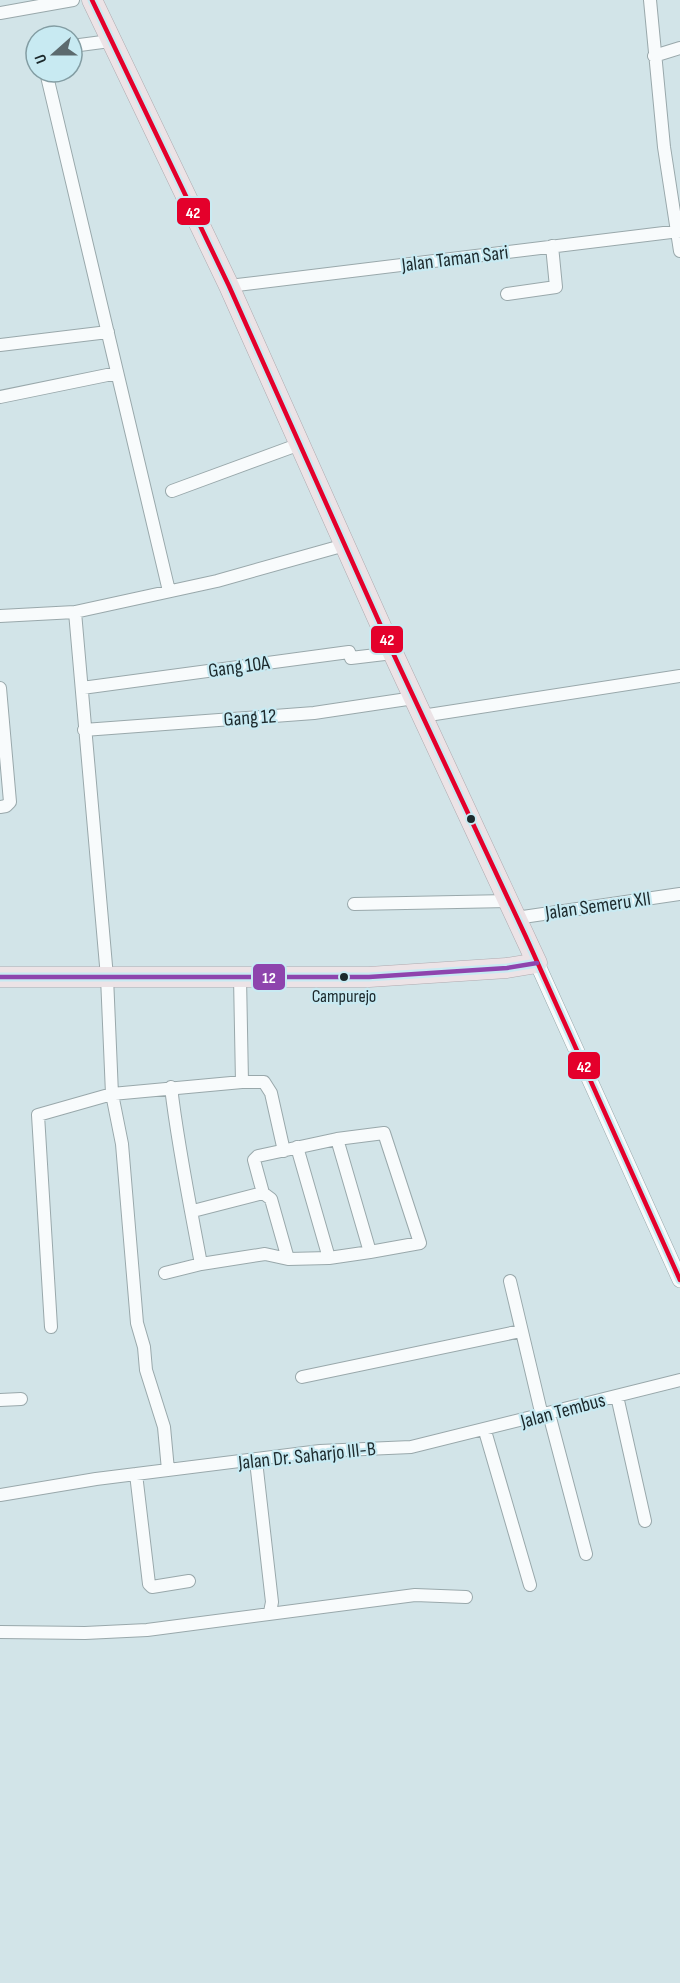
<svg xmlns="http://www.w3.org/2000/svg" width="680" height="1983" viewBox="0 0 680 1983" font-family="'Sofia Sans Condensed',sans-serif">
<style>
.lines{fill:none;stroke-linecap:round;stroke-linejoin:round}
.minor-casing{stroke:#99a8ab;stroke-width:14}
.tertiary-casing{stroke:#99a8ab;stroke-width:16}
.trunk-casing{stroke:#afaaaf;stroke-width:21}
.minor{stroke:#f8fbfc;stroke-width:12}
.tertiary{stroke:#f8fbfc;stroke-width:15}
.trunk{stroke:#ece3e6;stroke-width:20}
.bus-1-casing{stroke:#c8eaf2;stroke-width:9}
.bus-2-casing{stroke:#c8eaf2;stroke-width:9}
.bus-1{stroke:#e4002b;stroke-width:4.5}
.bus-2{stroke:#8e44ad;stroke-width:4.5}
.bus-dot{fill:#1c292c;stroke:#c8eaf2;stroke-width:2}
.labels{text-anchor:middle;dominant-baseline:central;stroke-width:4.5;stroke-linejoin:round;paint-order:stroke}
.bus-label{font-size:18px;fill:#1c292c;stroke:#c8eaf2}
.street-label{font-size:20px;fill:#1c292c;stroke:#c8eaf2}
.line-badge{stroke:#c8eaf2;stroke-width:2}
.badge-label{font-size:16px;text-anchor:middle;font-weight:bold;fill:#fff}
</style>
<rect width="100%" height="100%" fill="#d2e4e8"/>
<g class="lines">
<!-- minor casing -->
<g class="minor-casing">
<path id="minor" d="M650,0L664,147L680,251
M0,13L73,0
M72,46L110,41
M654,56L680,48
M46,72L169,591
M229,286L680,231
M507,294L556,287L552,246
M0,345L108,332
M0,397L117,373
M172,491L300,444
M75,612L107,977L112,1094L122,1144L137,1323L144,1347L146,1370L164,1427L168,1470
M0,616L75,612L217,581L345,545
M0,688L10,802L6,806L0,807
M82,688L349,652L351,658L393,653
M422,716L680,676
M84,730L314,713L414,698
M354,904L509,901
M516,918L680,894
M242,1082H264L271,1093L284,1151
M171,1087C178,1147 190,1205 201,1264L265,1254L288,1259L329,1258L297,1147
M263,1193L254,1160L258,1156L337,1139L384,1133L420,1243L370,1252
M193,1211L263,1193L271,1199L288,1259
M329,1258L370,1252L337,1139
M165,1273L201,1264
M510,1281L542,1416
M51,1327L38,1115L112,1094L242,1082L240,977
M302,1377L521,1331
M617,1396L645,1521
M0,1400L21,1399
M549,1414L586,1554
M485,1431L530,1585
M256,1461L272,1602L270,1612
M136,1474L149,1584L152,1587L189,1581
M0,1495L96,1479L320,1451L411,1447L680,1380
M0,1632L85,1633L147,1630L415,1595L466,1597"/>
</g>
<!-- tertiary casing -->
<g class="tertiary-casing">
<path id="tertiary" d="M537,963L680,1280"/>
</g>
<!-- trunk casing -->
<g class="trunk-casing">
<path id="trunk" d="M0,977H369L507,968L537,963L393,653L229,286L92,0"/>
</g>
<!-- minor -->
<use href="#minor" class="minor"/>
<!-- tertiary -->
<use href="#tertiary" class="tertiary"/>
<!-- trunk -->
<use href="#trunk" class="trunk"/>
<!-- bus-1 casing -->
<g class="bus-1-casing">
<path id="bus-1" d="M92,0L229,286L393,653L526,937L680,1280"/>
</g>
<!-- bus-2 casing -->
<g class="bus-2-casing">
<path id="bus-2" d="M0,977H369L507,968L537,963"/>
</g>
<!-- bus-1 -->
<use href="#bus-1" class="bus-1"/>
<!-- bus-2 -->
<use href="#bus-2" class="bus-2"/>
</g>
<!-- markers -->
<g class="bus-dot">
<circle cx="471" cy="819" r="5"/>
<circle cx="344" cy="977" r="5"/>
</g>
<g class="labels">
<!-- bus labels -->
<g class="bus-label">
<text x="344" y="996">Campurejo</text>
</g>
<!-- street labels -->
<g class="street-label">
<text transform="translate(455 259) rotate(-7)">Jalan Taman Sari</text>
<text transform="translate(239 667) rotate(-8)">Gang 10A</text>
<text transform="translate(250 718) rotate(-4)">Gang 12</text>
<text transform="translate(598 906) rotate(-8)">Jalan Semeru XII</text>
<text transform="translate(563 1411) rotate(-15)">Jalan Tembus</text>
<text transform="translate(307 1456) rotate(-6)">Jalan Dr. Saharjo III-B</text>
</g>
</g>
<g class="line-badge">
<rect x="176" y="197" width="35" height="29" rx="6" fill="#e4002b"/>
<rect x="370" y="625" width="34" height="29" rx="6" fill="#e4002b"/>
<rect x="252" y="963" width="34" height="28" rx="6" fill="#8e44ad"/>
<rect x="567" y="1051" width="34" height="29" rx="6" fill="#e4002b"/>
</g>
<g class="badge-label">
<text x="193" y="218">42</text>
<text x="387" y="645">42</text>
<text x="269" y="983">12</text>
<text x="584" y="1072">42</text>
</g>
<!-- north arrow -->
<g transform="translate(54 54) rotate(249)"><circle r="28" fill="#c8eaf2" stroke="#839da3" stroke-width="1.5"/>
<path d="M0-4.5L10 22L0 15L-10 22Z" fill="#5c6a6e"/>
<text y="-9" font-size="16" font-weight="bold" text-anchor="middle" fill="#1c292c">U</text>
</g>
</svg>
